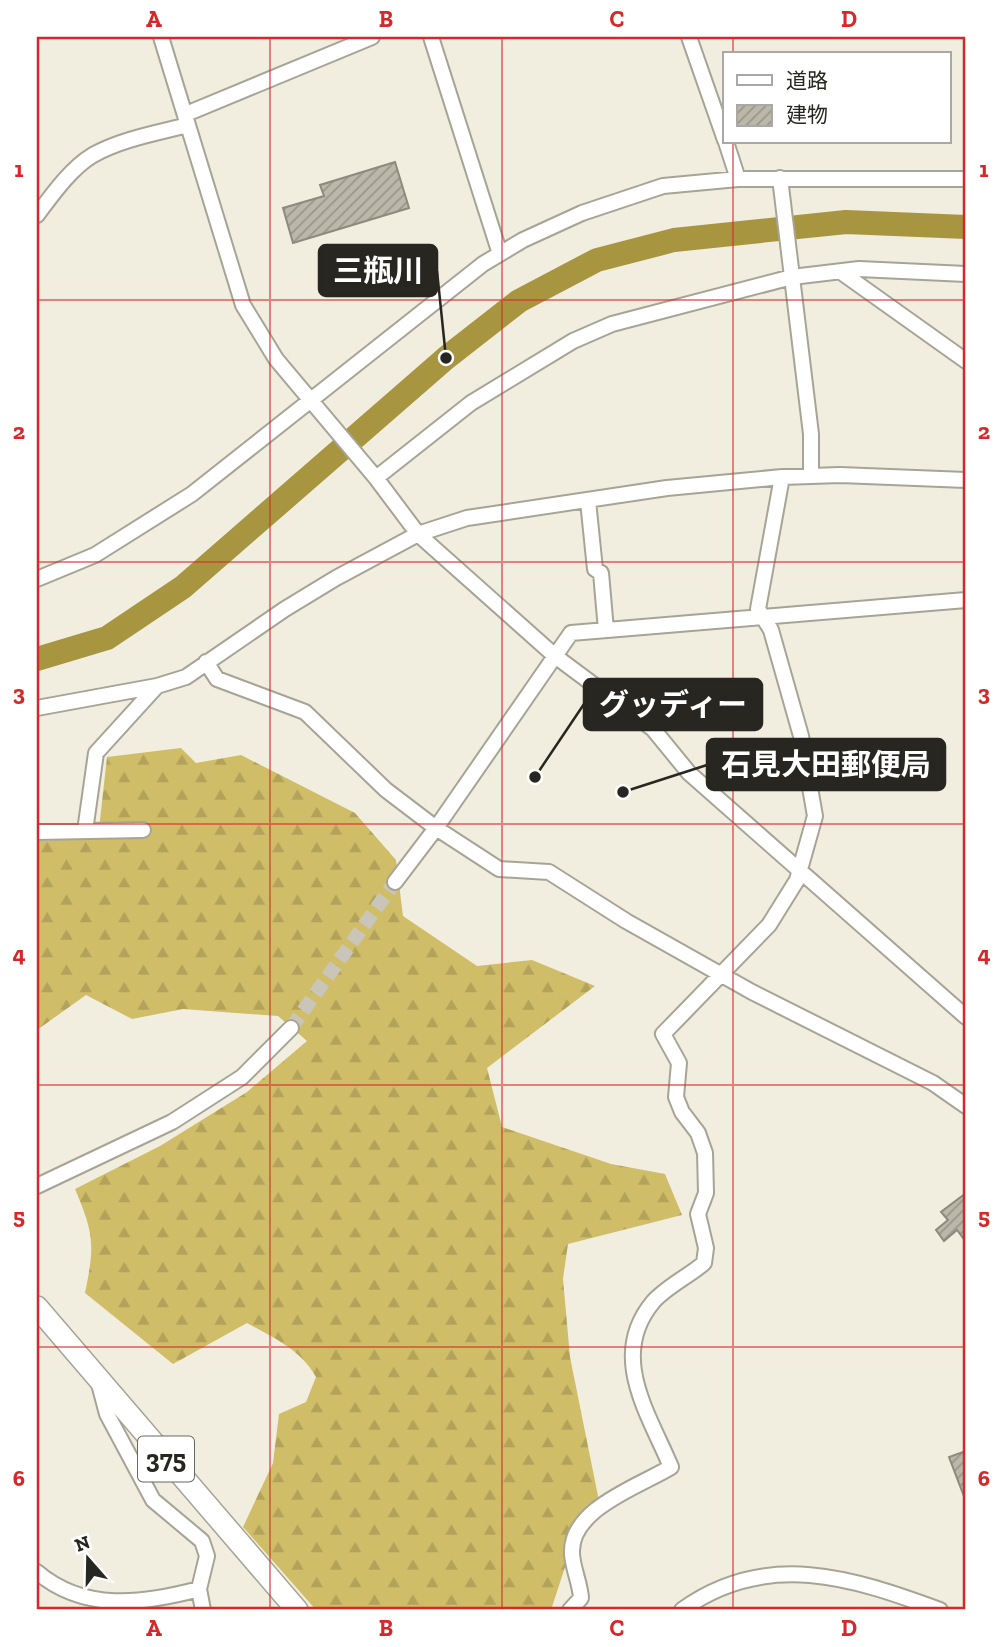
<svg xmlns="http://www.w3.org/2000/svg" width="1003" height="1647" viewBox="0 0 1003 1647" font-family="'Zilla Slab','Noto Sans JP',serif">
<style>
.forest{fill:url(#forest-firs)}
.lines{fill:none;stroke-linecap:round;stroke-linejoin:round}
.river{stroke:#a89540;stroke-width:24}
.building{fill:url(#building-hatch);stroke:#8d8a7d;stroke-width:2}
.minor-tunnel{stroke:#c9c6b9;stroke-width:14;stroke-dasharray:14 7;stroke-linecap:butt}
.minor-casing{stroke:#a7a496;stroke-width:18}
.highway-casing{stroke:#a7a496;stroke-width:24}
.minor{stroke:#fff;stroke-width:14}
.highway{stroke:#fff;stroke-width:21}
.grid{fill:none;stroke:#d62828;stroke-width:2;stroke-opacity:0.55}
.labels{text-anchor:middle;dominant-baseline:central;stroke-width:5;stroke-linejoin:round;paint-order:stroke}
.shield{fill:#fff;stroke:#686764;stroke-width:2}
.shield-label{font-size:26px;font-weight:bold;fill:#272621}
.leader{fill:none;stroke:#272621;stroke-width:2.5}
.callout-dot{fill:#272621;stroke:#fff;stroke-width:2.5}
.callout{fill:#272621;stroke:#272621;stroke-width:2.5}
.callout-label{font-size:30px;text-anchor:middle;font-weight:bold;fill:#fff}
.neatline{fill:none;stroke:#d62828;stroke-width:2.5}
.grid-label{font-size:23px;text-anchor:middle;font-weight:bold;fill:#d62828}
</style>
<defs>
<pattern id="forest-firs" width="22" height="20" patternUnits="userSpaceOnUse" patternTransform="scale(1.75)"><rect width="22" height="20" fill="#d0bd68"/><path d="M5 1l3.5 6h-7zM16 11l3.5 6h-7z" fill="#b3a25a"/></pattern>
<pattern id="building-hatch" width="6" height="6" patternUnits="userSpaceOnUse" patternTransform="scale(1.75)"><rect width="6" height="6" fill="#bbb8aa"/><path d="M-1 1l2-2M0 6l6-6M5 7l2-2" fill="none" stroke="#98958a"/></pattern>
</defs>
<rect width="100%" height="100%" fill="#f1eedf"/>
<!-- forest -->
<path class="forest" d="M181,748L196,763L241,755L355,813L396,860L403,916L477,966L532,960L595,986L487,1068L502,1127L611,1164L665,1174L682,1215L568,1244L563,1279L570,1357L599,1501L567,1561L551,1610H316L243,1527L273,1463L279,1414L306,1402L316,1377C301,1350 274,1338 247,1323L173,1364L85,1293C95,1245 94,1234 75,1189L160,1146L247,1092L307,1041L278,1016L183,1009L132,1019L86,995L37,1030V841L98,838L107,757Z"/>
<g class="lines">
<!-- river -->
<path class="river" d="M37,659L107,638L183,587L446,358L519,301L597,260L674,240L846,222L966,227"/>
</g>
<!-- building -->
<path class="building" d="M395,162L409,208L293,243L283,208L324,196L320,185Z
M966,1193V1242L957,1230L944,1241L936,1230L948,1220L941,1212Z
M966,1451V1499H965L949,1457Z"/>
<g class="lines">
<!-- minor-tunnel -->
<path class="minor-tunnel" d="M291,1028L395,882"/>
<!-- minor casing -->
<g class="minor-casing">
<path id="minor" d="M161,37L243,305L276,359L376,478L418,534L555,656L653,729L689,773L966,1017
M431,37L500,254
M689,37L725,140
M186,114L372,37
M726,142L738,179
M780,178L811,434V475
M37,215C52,195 71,168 93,155C122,139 157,133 188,125
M841,272L966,361
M376,478L471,403L573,341L612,324L792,277L859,269L966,274
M588,501L595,569L601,573L606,630
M37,579L95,555L192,494L483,264L523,240L582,213L663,186L738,179H966
M206,662L217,679L305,712L386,790L436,828L499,869L549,872L626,921L752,992L933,1083L966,1106
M37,708L157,686L186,677L285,609L336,578L418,534L467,518L667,488L782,477L840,475L966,480
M85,831L96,753L157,686
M37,832L143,830
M395,882L436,828L571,633L966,600
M37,1186L172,1122L242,1077L291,1028
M99,1384L107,1414L153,1500L202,1541L207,1556L199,1589L203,1610
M37,1572C84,1612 143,1604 199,1589
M570,1610L581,1598C580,1583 573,1569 572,1554C569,1509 640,1486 671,1467C649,1414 608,1356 653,1302C666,1287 689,1276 704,1263L706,1248L698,1214L706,1193L705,1153L698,1133L682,1112L676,1097L679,1063L663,1034L769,925L797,880L815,816L801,736L771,630L758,609L782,477
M682,1610C766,1549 853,1578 940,1610"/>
</g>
<!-- highway casing -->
<g class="highway-casing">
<path id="highway" d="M37,1307L297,1610"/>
</g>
<!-- minor -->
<use href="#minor" class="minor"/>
<!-- highway -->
<use href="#highway" class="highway"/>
</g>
<!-- grid -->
<path class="grid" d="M270,37V1610M502,37V1610M733,37V54M733,142V1610M37,300H966M37,562H966M37,824H966M37,1085H966M37,1347H966"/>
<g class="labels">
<!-- shield labels -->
<rect class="shield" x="138" y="1436.5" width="56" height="45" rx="5"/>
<g class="shield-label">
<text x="166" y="1459">375</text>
</g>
</g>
<!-- callouts -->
<path class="leader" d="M446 358L437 271M535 777L584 704M623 792L707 765"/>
<g class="callout-dot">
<circle cx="446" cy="358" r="7"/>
<circle cx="535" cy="777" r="7"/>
<circle cx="623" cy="792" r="7"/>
</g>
<g class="callout">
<rect x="319" y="245" width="118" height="51" rx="7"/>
<rect x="584" y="679" width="178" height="51" rx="7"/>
<rect x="707" y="739" width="238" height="51" rx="7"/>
</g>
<g class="callout-label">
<text x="378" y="281">三瓶川</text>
<text x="673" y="715">グッディー</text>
<text x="826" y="775">石見大田郵便局</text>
</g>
<!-- border -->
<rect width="1003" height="1647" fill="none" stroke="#ffffff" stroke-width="77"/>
<!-- legend -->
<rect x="723" y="52" width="228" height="91" fill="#ffffff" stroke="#a9a8a6" stroke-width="2"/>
<rect x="737" y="75" width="35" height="10" fill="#ffffff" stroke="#a9a8a6" stroke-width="2"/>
<text x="786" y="88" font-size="21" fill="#272621">道路</text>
<rect x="737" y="105" width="35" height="21" fill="url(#building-hatch)" stroke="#a9a8a6" stroke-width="2"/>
<text x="786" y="122" font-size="21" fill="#272621">建物</text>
<!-- north arrow -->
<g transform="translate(88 1559) rotate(340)" stroke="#ffffff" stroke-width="5" paint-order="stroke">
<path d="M0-5L12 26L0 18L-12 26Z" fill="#272621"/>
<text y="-10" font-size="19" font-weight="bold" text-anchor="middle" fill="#272621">N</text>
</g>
<rect x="38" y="38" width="926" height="1570" class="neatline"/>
<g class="grid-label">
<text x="154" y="27">A</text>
<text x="386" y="27">B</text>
<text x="617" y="27">C</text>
<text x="849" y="27">D</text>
<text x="19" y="177">1</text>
<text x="984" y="177">1</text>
<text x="19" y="439">2</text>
<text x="984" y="439">2</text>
<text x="19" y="701">3</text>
<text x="984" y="701">3</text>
<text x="19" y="962">4</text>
<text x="984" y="962">4</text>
<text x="19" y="1224">5</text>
<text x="984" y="1224">5</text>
<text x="19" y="1486">6</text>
<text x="984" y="1486">6</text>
<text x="154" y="1636">A</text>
<text x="386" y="1636">B</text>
<text x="617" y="1636">C</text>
<text x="849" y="1636">D</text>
</g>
</svg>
